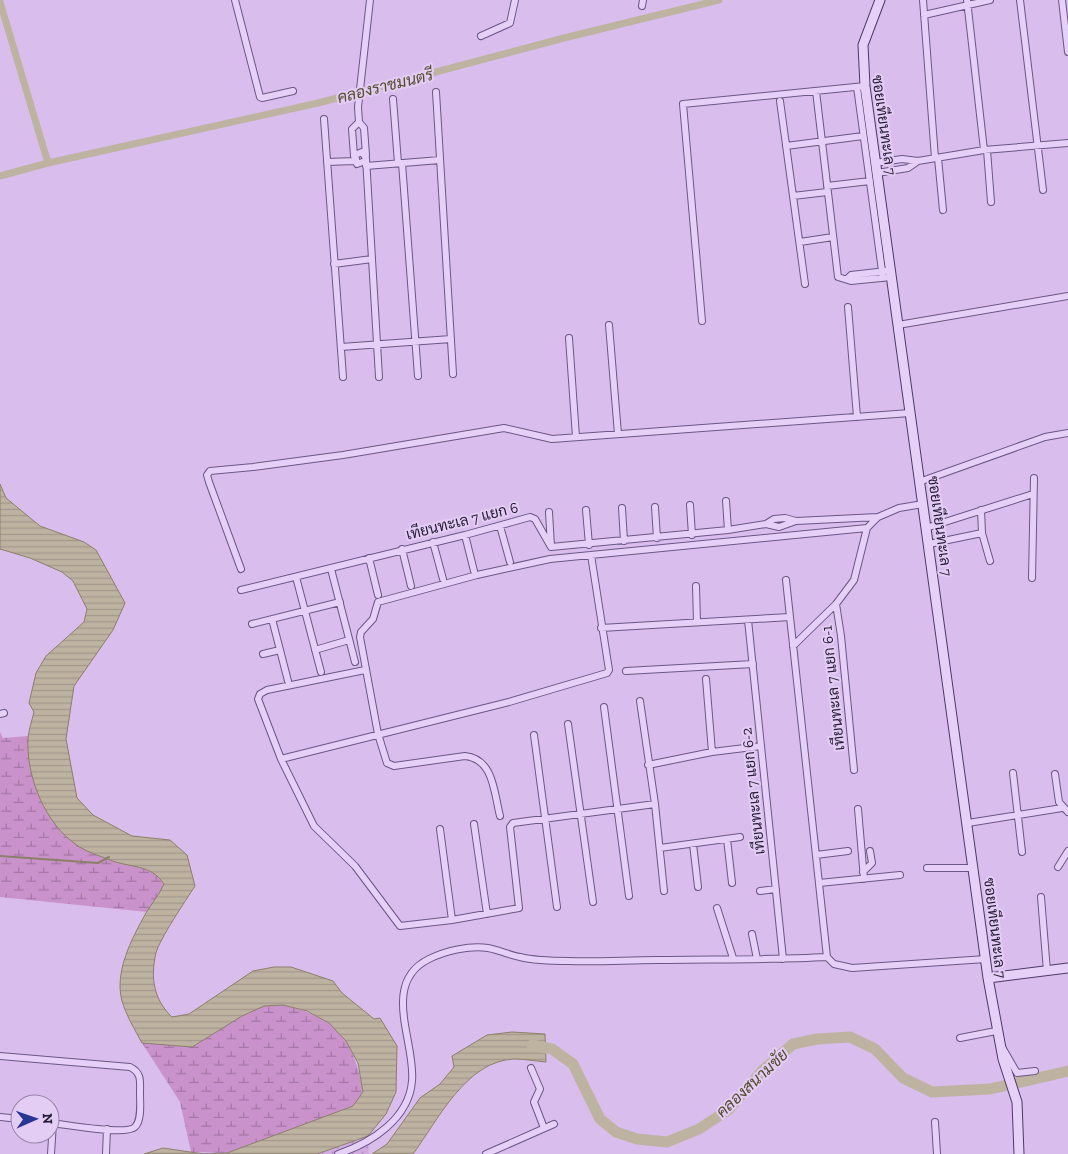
<svg xmlns="http://www.w3.org/2000/svg" width="1068" height="1154" viewBox="0 0 1068 1154" font-family="'Zilla Slab',Sarabun,serif">
<style>
.farmland{fill:url(#farmland-dots)}
.wetland{fill:url(#wetland-marsh)}
.water{fill:url(#water-rules);stroke:#8c7f69}
.lines{fill:none;stroke-linecap:round;stroke-linejoin:round}
.stream{stroke:#8c7f69;stroke-width:2}
.canal{stroke:#beb2a1;stroke-width:7}
.river{stroke:#beb2a1;stroke-width:11}
.street-casing{stroke:#695785;stroke-width:8}
.secondary-casing{stroke:#4b3a66;stroke-width:11}
.street{stroke:#e7d0f8;stroke-width:6}
.secondary{stroke:#e7d0f8;stroke-width:9}
.labels{text-anchor:middle;dominant-baseline:central;stroke-width:4;stroke-linejoin:round;paint-order:stroke}
.street-label{font-size:15px;fill:#241b34;stroke:#e4cdf5}
.water-label{font-size:16px;font-style:italic;fill:#544c2b;stroke:#e4cdf5}
</style>
<defs>
<pattern id="farmland-dots" width="8" height="8" patternUnits="userSpaceOnUse" patternTransform="scale(1.25)"><rect width="8" height="8" fill="#d2abe2"/><path d="M2 2h.1M6 6h.1" fill="none" stroke="#b493c2" stroke-width="1.8" stroke-linecap="round"/></pattern>
<pattern id="wetland-marsh" width="20" height="14" patternUnits="userSpaceOnUse" patternTransform="scale(1.25)"><rect width="20" height="14" fill="#ca92ca"/><path d="M1 5h8M5 5V1M11 12h8M15 12V8" fill="none" stroke="#a476a5"/></pattern>
<pattern id="water-rules" width="6" height="5" patternUnits="userSpaceOnUse" patternTransform="scale(1.25)"><rect width="6" height="5" fill="#beb2a1"/><path d="M0 2.5h6" fill="none" stroke="#a3988b"/></pattern>
</defs>
<rect width="100%" height="100%" fill="#d9beed"/>
<!-- farmland -->
<path class="farmland" d="M368,1136L369,1154H317Z"/>
<!-- wetland -->
<path class="wetland" d="M0,732L3,738L28,736C29,794 55,846 114,861C133,866 152,866 164,884L158,897L147,912L0,897Z
M283,1005C336,1017 354,1039 363,1092L353,1106L227,1153L191,1152L180,1102L142,1043L192,1047L242,1016L264,1006Z"/>
<!-- water -->
<path class="water" d="M0,484L6,498L40,526L84,542L96,550L125,603L113,630L74,686L66,739L77,798L93,815L132,836L170,840L187,855L195,886C186,900 159,940 156,953C150,978 154,1000 172,1017L189,1014L253,971L274,967H291L333,981L342,993L374,1019L380,1018L397,1046L396,1092L386,1114L368,1136L317,1154H144L163,1148L204,1154L227,1153L353,1106L363,1092L358,1063L346,1041L329,1023L307,1011L283,1005L264,1006L242,1016L192,1047L142,1043C135,1030 126,1015 122,1001C114,972 132,938 146,913C152,903 159,895 164,884C151,864 130,868 110,860C100,856 87,852 78,846C45,824 26,777 28,738C29,729 32,720 34,712L29,703L36,673L46,656L84,622L87,609L73,581L62,572L30,558L0,549Z
M512,1032L545,1034L546,1062C535,1061 525,1059 514,1059C466,1061 438,1120 413,1154H372L387,1144L420,1098L440,1084L454,1067L452,1056L487,1035Z"/>
<g class="lines">
<!-- stream -->
<path class="stream" d="M0,856L98,863L109,857"/>
<!-- canal -->
<path class="canal" d="M0,2L48,163L0,176
M48,163L318,103L564,38L719,0"/>
<!-- river -->
<path class="river" d="M532,1045L552,1049L573,1064L600,1119L616,1132L637,1139L667,1142L699,1129L728,1110L762,1071L793,1044L817,1039L850,1037L875,1049L903,1078L932,1092L990,1089L1068,1071"/>
<!-- street casing -->
<g class="street-casing">
<path id="street" d="M235,0L260,97L262,98L293,91
M923,0L935,158
M967,0L984,150
M1020,0L1043,190
M1062,0L1068,52
M642,6L643,0
M924,15L990,0
M481,36L510,23L515,0
M857,87L883,278
M816,91L838,277L851,281L891,277
M436,92L453,374
M393,99L398,163
M780,101L805,284
M324,119L343,377
M786,146L863,136
M987,150L991,202
M366,155L364,128L359,122L358,107L370,0
M354,156L352,129L359,122
M938,158L943,210
M365,161L357,164L355,155L362,152L366,158L379,377
M327,162L355,161
M402,163L418,376
M875,163L902,159L918,161L984,150L1068,143
M366,166L440,160
M877,173L908,168L918,161
M827,186L870,181
M793,196L827,192
M800,242L833,237
M334,264L372,259
M847,279L851,275L886,271
M848,307L857,417
M702,321L683,104L865,86
M609,325L618,434
M898,325L1068,296
M569,338L576,437
M341,347L451,339
M919,482L1045,437L1068,433
M726,501L728,530
M690,505L692,535
M655,507L657,538
M622,508L624,541
M586,510L589,545
M981,510L982,533L990,561
M549,512L551,546
M766,524L779,527L796,521L878,517L899,508L923,504
M500,526L510,562
M926,528L1033,494
M465,535L474,571
M433,542L443,579
M929,544L982,533
M402,549L411,586
M369,558L378,595
M241,569L209,482L207,475L210,471L253,467L343,455L504,428L552,439L910,413
M331,569L355,662
M296,577L321,672
M1032,578L1034,478
M786,580L790,617
M696,586L697,622
M241,590L465,535L530,517L535,519L551,547L728,530L766,524L774,519L785,518L796,521
M836,604L841,636L854,770
M272,619L288,681
M748,620L783,959
M252,624L340,602
M601,628L790,617L827,957
M793,646L836,604L854,580L867,528L878,517
M315,650L349,640
M263,654L280,650
M365,670L267,690L260,694L258,699L281,759L314,826L355,866L400,926L452,920L519,908L510,827L513,823L655,804L640,701
M626,671L753,664
M706,679L712,752
M604,707L629,896
M0,714L4,713
M568,724L593,902
M534,735L557,907
M281,759L509,702L607,673L609,670L591,555
M648,765L712,752L761,746
M1013,773L1022,852
M1055,774L1059,802L1068,812
M655,804L664,891
M858,809L864,879
M500,816C494,793 494,759 465,756L394,766L387,763L378,734L360,637L361,632L373,619L378,602L477,575L550,559L867,528
M968,823L1062,808
M474,824L487,914
M440,829L452,920
M727,839L732,883
M693,844L698,887
M660,848L740,837
M816,855L848,851
M1058,867L1068,851
M927,868H974
M863,872L872,863L870,851
M819,883L900,875
M760,891L776,889
M1041,897L1047,971
M717,908L733,958
M752,934L757,959
M960,1038L996,1031
M1002,1047L1017,1073L1035,1071
M0,1056L130,1067C142,1073 140,1081 140,1093C140,1103 142,1120 135,1127C126,1136 64,1124 50,1123
M531,1068L540,1089L534,1102L544,1128
M0,1117L20,1119
M935,1122L937,1154
M51,1154L53,1123
M106,1154L107,1129
M338,1154C371,1143 409,1119 412,1081C416,1043 380,983 429,959C445,951 470,945 488,948C499,950 509,955 520,957C536,961 554,961 569,961C598,962 628,960 657,960C713,959 770,960 827,957L834,964L852,968L986,959
M486,1154L554,1124"/>
</g>
<!-- secondary casing -->
<g class="secondary-casing">
<path id="secondary" d="M880,0L863,45L865,86L988,978L1003,1059L1017,1102L1019,1154
M988,978L1068,968"/>
</g>
<!-- street -->
<use href="#street" class="street"/>
<!-- secondary -->
<use href="#secondary" class="secondary"/>
</g>
<g class="labels">
<!-- street labels -->
<g class="street-label">
<text transform="translate(884 125) rotate(82)">ซอยเทียนทะเล 7</text>
<text transform="translate(462 521) rotate(-14)">เทียนทะเล 7 แยก 6</text>
<text transform="translate(940 526) rotate(82)">ซอยเทียนทะเล 7</text>
<text transform="translate(833 688) rotate(-96)">เทียนทะเล 7 แยก 6-1</text>
<text transform="translate(753 791) rotate(-96)">เทียนทะเล 7 แยก 6-2</text>
<text transform="translate(995 928) rotate(83)">ซอยเทียนทะเล 7</text>
</g>
<!-- water labels -->
<g class="water-label">
<text transform="translate(385 86) rotate(-14)">คลองราชมนตรี</text>
<text transform="translate(752 1083) rotate(-43)">คลองสนามชัย</text>
</g>
</g>
<!-- north arrow -->
<g transform="translate(35 1119) rotate(88)"><circle r="24" fill="#e4cdf5" stroke="#9786a8"/>
<path d="M0-4L9 19L0 12L-9 19Z" fill="#283693"/>
<text y="-8" font-size="14" font-weight="bold" text-anchor="middle" fill="#241b34">N</text>
</g>
</svg>
